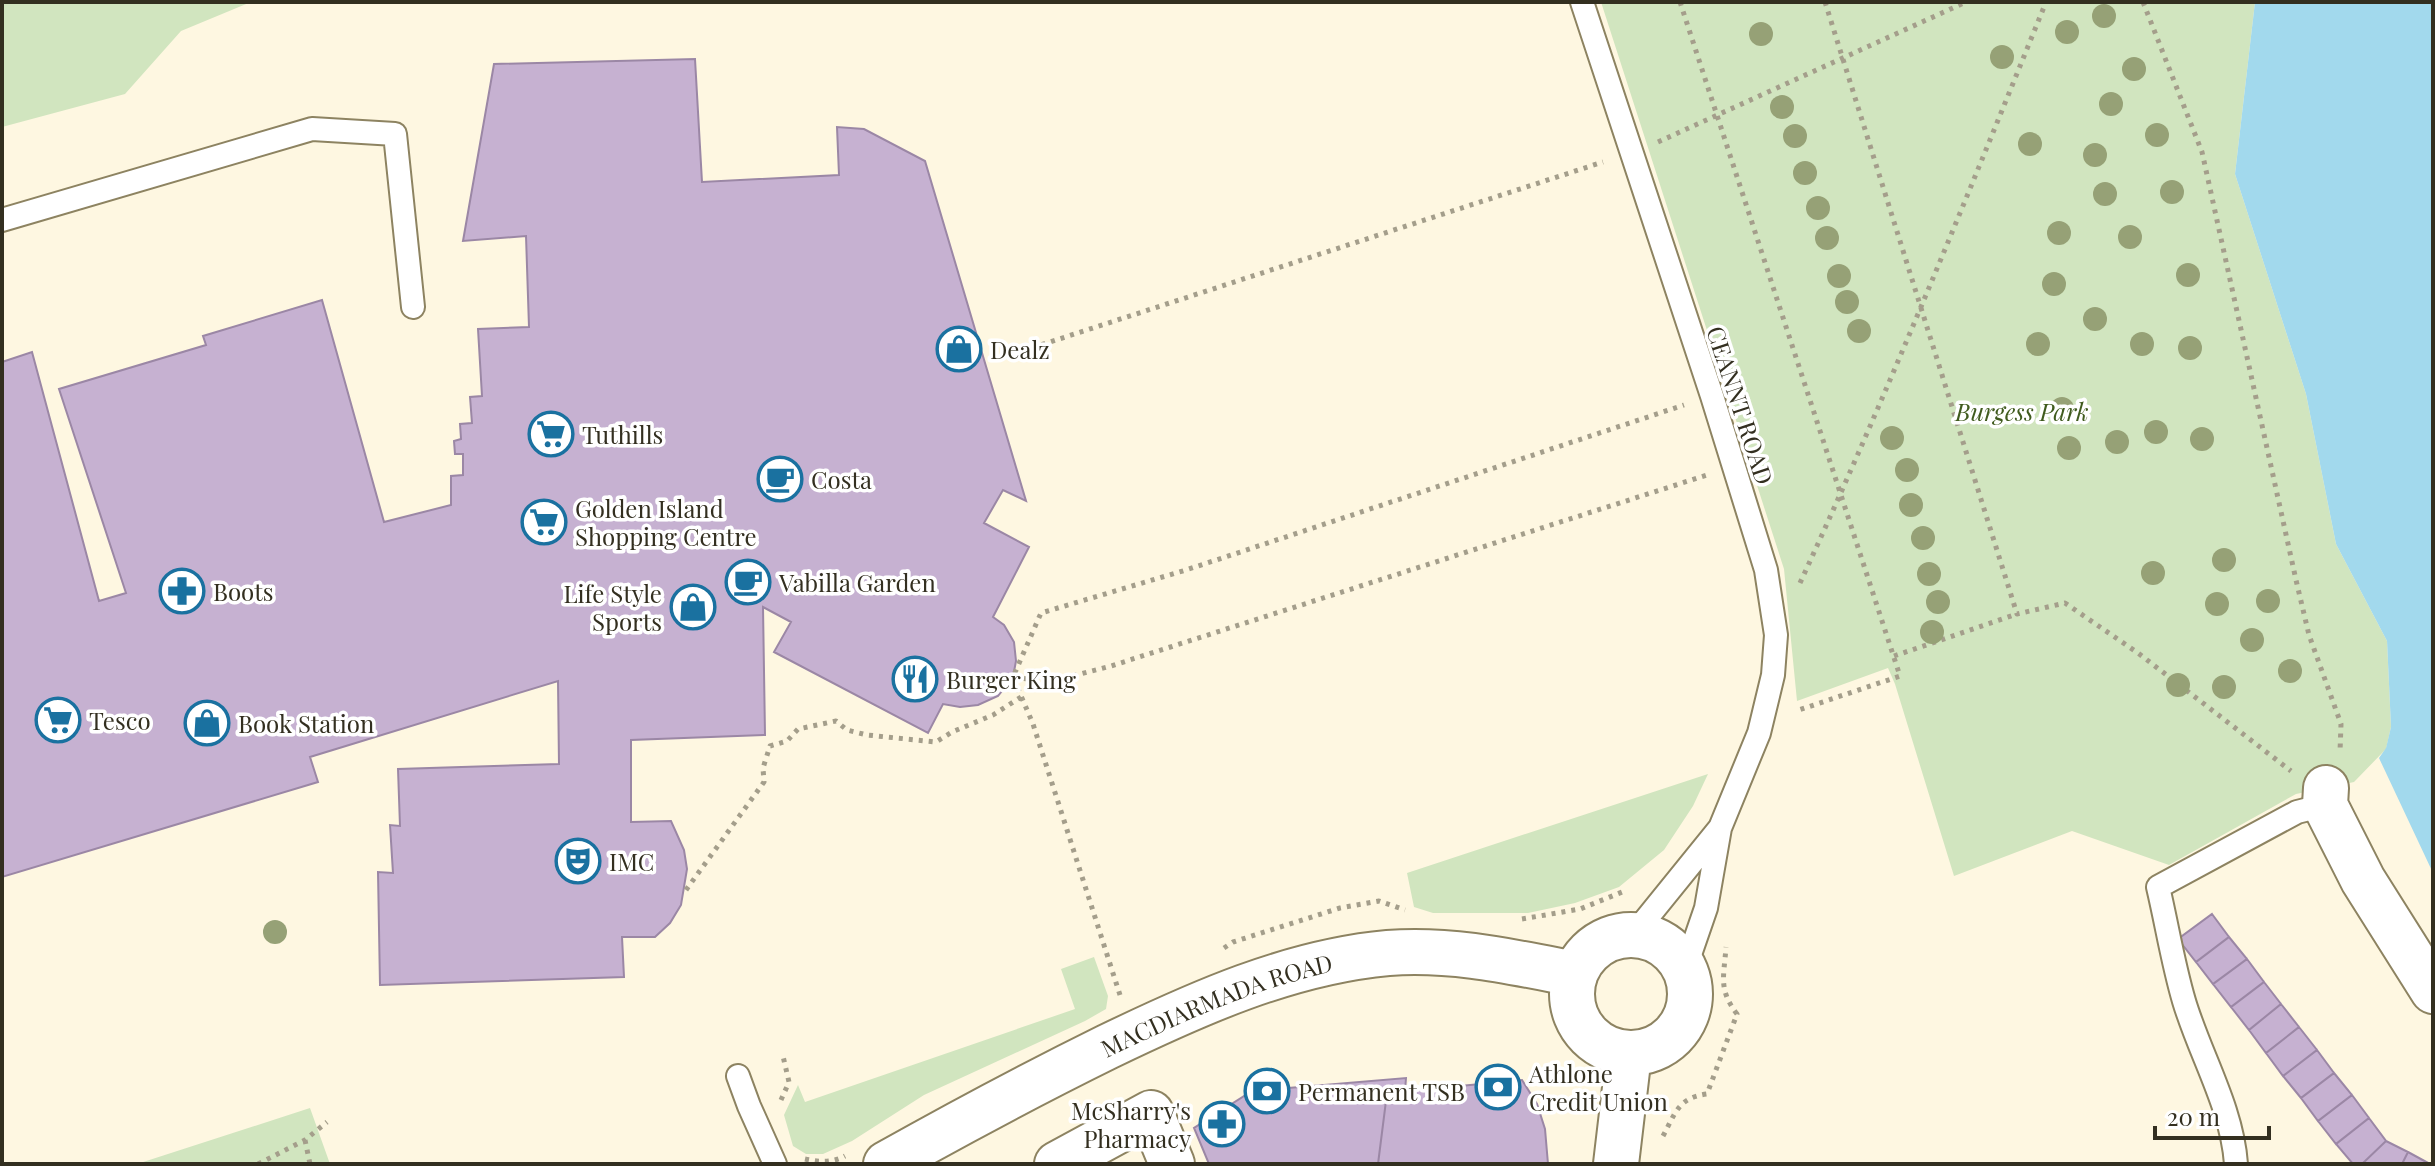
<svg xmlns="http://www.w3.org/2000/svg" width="2435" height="1166" viewBox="0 0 2435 1166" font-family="'Playfair Display',serif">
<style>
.green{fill:#d1e5bf}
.water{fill:#a2d9ed}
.building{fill:#c6b1d1;stroke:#9b87a5;stroke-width:2}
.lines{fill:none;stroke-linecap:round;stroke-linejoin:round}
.lane-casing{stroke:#8d8361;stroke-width:26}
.street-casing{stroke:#8d8361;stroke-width:48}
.secondary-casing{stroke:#8d8361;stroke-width:48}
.path{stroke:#a49e8b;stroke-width:5;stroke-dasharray:4 6;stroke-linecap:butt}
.lane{stroke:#fff;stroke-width:22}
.street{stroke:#fff;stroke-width:44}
.secondary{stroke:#fff;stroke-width:44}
.tree{fill:#96a176}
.labels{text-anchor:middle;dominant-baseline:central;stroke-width:7;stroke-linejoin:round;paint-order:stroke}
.poi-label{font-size:24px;fill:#332f20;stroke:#fff;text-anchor:start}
.street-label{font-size:24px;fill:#332f20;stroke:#fff}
.park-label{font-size:24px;font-style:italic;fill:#405b1e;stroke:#fff}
</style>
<rect width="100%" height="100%" fill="#fef7e1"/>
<!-- green -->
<path class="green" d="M2,2H251L181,31L125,94L2,127Z
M1601,2H2255L2235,174L2306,394L2336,544L2387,641L2391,727L2386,749L2354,782L2296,794L2169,865L2072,831L1954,876L1895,684L1888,668L1797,701L1784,569Z
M1708,774L1693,806L1664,850L1619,887L1575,903L1528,913H1433L1414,907L1407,873Z
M1094,957L1108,996L1106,1009L1085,1021L924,1095L852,1141L823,1154H806L793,1146L784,1115L798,1085L805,1102L1075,1009L1061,969Z
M310,1108L330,1164H137Z"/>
<!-- water -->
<path class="water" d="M2255,2H2433V873L2379,758L2386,748L2391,727L2387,641L2336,544L2306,394L2235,174Z"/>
<!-- building -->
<path class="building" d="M695,59L702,182L839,175L837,127L864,129L925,161L1026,501L1003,490L984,523L1029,547L993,617L1004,625L1014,642L1016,661L1013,677L998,696L978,705L960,707L943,704L928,733L774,652L791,622L763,607L765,735L631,740V822L671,821L684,850L687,869L681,905L670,923L655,937H622L624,977L380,985L378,872L393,873L390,825L400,826L398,769L559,764L558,681L310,757L318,782L2,877V362L32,352L99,601L126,593L59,389L206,345L203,336L322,300L384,522L451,505V476L463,475V454H455L454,441L461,439L460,424L472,423L470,397L482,396L478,329L529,327L526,236L463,241L494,64Z
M2212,914L2229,937L2196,962L2178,939Z
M2229,937L2247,959L2213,984L2196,962Z
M2247,959L2264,982L2231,1007L2213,984Z
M2264,982L2281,1004L2249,1030L2231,1007Z
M2281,1004L2299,1027L2266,1053L2249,1030Z
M2299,1027L2317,1050L2283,1076L2266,1053Z
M2317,1050L2334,1073L2301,1098L2283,1076Z
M2334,1073L2352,1095L2318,1121L2301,1098Z
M1406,1078L1405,1091L1387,1093L1378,1164H1209L1194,1128L1252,1091Z
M1522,1080L1537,1104L1545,1129L1548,1164H1378L1387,1093Z
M2352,1095L2369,1118L2336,1144L2318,1121Z
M2369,1118L2386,1141L2362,1164H2353L2336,1144Z
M2386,1141L2408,1152L2402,1164H2362Z
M2408,1152L2430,1164H2402Z"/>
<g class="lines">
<!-- lane casing -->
<g class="lane-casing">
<path id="lane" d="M1582,2L1712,396L1766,570L1776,635L1773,675L1759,733L1720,828L1706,908L1685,969
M2,220L312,129L395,134L413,307
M1634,934L1719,829
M738,1076L749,1106L775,1164
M2236,1164C2232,1107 2200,1055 2184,1001C2173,964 2167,925 2158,887L2297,812L2325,805"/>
</g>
<!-- street casing -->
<g class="street-casing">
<g id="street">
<path d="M2326,788L2325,805L2363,880L2433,991"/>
<path id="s1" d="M886,1164C959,1123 1032,1084 1107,1047C1196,1004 1289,962 1388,953C1452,948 1513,962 1575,974"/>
<path d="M1057,1164L1151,1113L1172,1164"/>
</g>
</g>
<!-- secondary casing -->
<g class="secondary-casing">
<path id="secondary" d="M1572 994a59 59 0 1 1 118 0a59 59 0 1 1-118 0Z
M1616,1164L1629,1054"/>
</g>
<!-- path -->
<path class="path" d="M1680,2L1900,676L1796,711
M1825,2L2017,614L2065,603L2138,653L2291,771
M2143,2L2202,152L2296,580L2309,635L2341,724L2340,752
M1658,142L1966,2
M1013,354L1603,162
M1800,583C1888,392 1967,197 2046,2
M1894,656L2017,614
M1014,677L1049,682L1111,666L1707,475
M686,890L764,782L763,768L770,746L787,741L798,729L836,721L847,730L867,735L936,742L952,732L993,715L1021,697
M1522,919L1580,909L1627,890
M1224,948L1233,942L1340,908L1379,901L1405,910
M1120,995L1033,724L1013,677L1041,613L1186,570L1684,405
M781,1100L789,1082L783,1056
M1663,1136C1676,1112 1678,1098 1707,1094L1737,1014C1718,989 1724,977 1726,947
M305,1140L310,1164
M805,1159C819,1162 832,1163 845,1156
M258,1164L305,1140L327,1122"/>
<!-- lane -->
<use href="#lane" class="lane"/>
<!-- street -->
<use href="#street" class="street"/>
<!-- secondary -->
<use href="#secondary" class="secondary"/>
</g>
<!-- trees -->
<g class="tree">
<circle cx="2104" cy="16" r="12"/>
<circle cx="2067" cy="32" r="12"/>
<circle cx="1761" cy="34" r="12"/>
<circle cx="2002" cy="57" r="12"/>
<circle cx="2134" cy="69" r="12"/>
<circle cx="2111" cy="104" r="12"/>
<circle cx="1782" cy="107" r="12"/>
<circle cx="2157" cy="135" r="12"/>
<circle cx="1795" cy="136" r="12"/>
<circle cx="2030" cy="144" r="12"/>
<circle cx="2095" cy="155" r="12"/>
<circle cx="1805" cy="173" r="12"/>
<circle cx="2172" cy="192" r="12"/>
<circle cx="2105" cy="194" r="12"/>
<circle cx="1818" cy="208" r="12"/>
<circle cx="2059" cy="233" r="12"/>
<circle cx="2130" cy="237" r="12"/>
<circle cx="1827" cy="238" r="12"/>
<circle cx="2188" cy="275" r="12"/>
<circle cx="1839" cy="276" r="12"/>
<circle cx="2054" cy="284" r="12"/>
<circle cx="1847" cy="302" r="12"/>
<circle cx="2095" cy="319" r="12"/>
<circle cx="1859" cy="331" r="12"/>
<circle cx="2038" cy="344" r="12"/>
<circle cx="2142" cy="344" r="12"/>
<circle cx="2190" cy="348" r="12"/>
<circle cx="2062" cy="409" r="12"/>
<circle cx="2156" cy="432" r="12"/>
<circle cx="1892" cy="438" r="12"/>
<circle cx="2202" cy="439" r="12"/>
<circle cx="2117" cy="442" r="12"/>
<circle cx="2069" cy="448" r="12"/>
<circle cx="1907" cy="470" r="12"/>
<circle cx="1911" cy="505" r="12"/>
<circle cx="1923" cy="538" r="12"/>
<circle cx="2224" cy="560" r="12"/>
<circle cx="2153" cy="573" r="12"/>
<circle cx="1929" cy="574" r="12"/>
<circle cx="2268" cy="601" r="12"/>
<circle cx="1938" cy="602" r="12"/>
<circle cx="2217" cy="604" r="12"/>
<circle cx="1932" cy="632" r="12"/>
<circle cx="2252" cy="640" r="12"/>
<circle cx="2290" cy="671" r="12"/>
<circle cx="2178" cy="685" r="12"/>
<circle cx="2224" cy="687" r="12"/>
<circle cx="275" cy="932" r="12"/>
</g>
<!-- icons -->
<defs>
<g id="shop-ring" transform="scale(2.3)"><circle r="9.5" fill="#fff" stroke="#1a71a0" stroke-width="1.5"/><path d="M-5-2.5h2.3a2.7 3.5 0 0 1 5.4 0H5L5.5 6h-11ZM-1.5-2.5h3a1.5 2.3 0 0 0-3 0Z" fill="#1a71a0"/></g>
<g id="supermarket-ring" transform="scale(2.3)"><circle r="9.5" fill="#fff" stroke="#1a71a0" stroke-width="1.5"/><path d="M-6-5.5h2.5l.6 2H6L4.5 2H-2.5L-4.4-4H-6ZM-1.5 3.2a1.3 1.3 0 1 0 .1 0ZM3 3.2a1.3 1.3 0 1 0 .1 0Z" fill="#1a71a0"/></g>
<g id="cafe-ring" transform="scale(2.3)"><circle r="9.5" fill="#fff" stroke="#1a71a0" stroke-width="1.5"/><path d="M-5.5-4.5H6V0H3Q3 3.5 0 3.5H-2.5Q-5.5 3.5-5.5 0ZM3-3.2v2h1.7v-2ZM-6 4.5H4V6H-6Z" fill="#1a71a0"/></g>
<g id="pharmacy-ring" transform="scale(2.3)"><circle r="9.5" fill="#fff" stroke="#1a71a0" stroke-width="1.5"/><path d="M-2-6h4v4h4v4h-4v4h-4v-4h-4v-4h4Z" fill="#1a71a0"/></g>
<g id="restaurant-ring" transform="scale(2.3)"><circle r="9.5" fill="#fff" stroke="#1a71a0" stroke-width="1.5"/><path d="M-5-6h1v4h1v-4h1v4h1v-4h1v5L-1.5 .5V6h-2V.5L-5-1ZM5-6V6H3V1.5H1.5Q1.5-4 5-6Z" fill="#1a71a0"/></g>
<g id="theatre-ring" transform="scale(2.3)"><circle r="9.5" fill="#fff" stroke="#1a71a0" stroke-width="1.5"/><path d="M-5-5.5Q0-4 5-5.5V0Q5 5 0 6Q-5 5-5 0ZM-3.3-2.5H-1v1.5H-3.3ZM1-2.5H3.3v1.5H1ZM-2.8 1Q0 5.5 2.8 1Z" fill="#1a71a0"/></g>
<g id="bank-ring" transform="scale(2.3)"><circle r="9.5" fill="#fff" stroke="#1a71a0" stroke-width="1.5"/><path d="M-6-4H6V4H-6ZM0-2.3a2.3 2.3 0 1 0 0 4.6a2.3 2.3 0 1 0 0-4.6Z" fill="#1a71a0"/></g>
</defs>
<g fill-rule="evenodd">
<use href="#shop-ring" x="959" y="349"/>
<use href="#supermarket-ring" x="551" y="434"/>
<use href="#cafe-ring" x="780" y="479"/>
<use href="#supermarket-ring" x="544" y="522"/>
<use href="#cafe-ring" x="748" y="582"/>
<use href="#pharmacy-ring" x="182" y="591"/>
<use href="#shop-ring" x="693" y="607"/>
<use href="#restaurant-ring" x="915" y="679"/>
<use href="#supermarket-ring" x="58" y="720"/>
<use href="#shop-ring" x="207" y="723"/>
<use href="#theatre-ring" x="578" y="861"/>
<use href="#bank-ring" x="1498" y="1087"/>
<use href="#bank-ring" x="1267" y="1091"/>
<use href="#pharmacy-ring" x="1222" y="1124"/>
</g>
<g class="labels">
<!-- poi labels -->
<g class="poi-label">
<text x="990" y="349">Dealz</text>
<text x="582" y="434">Tuthills</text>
<text x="811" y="479">Costa</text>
<text x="575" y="508">Golden Island<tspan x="575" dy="28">Shopping Centre</tspan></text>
<text x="779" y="582">Vabilla Garden</text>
<text x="213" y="591">Boots</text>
<text x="662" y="593" text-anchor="end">Life Style<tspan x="662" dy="28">Sports</tspan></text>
<text x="946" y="679">Burger King</text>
<text x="89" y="720">Tesco</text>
<text x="238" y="723">Book Station</text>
<text x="609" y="861">IMC</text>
<text x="1529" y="1073">Athlone<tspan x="1529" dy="28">Credit Union</tspan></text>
<text x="1298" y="1091">Permanent TSB</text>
<text x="1191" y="1110" text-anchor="end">McSharry's<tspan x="1191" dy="28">Pharmacy</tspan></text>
</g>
<!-- street labels -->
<g class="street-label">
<text transform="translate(1741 405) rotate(72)">CEANNT ROAD</text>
<text stroke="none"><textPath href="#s1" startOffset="368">MACDIARMADA ROAD</textPath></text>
</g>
<!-- park labels -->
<g class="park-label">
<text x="2022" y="411">Burgess Park</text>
</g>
</g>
<!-- border -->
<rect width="2435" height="1166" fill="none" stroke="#332f20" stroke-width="8"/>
<!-- scale -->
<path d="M2155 1126v12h114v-12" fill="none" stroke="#332f20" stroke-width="4"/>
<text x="2167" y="1126" font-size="24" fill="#332f20" stroke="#ffffff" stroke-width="6" paint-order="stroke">20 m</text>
</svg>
